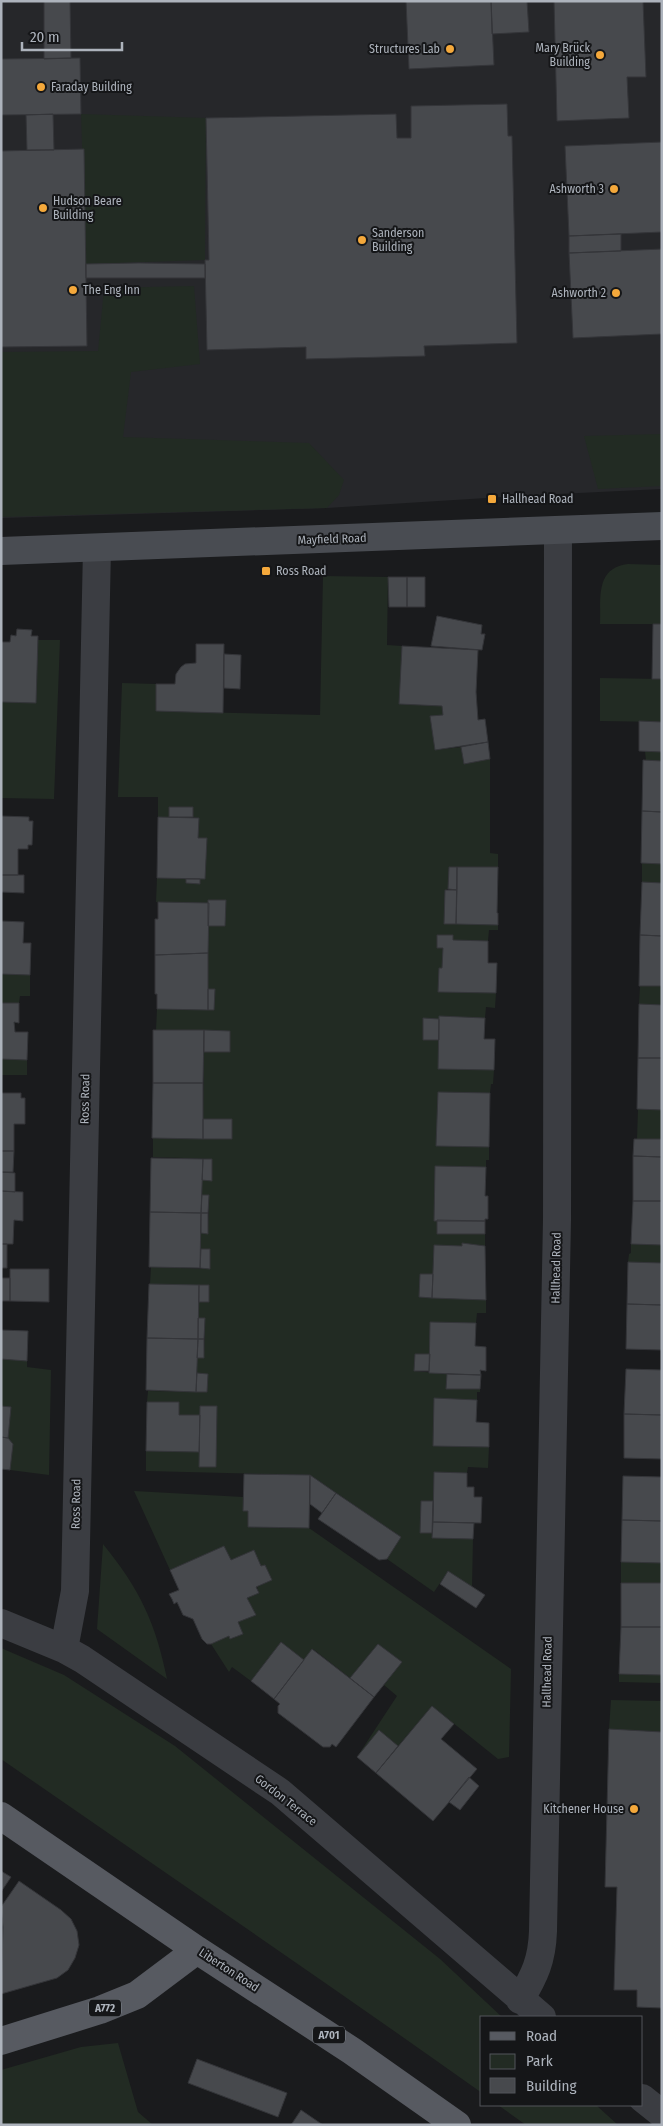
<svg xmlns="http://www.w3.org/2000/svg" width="663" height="2126" viewBox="0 0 663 2126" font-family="'Fira Sans Condensed',sans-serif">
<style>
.built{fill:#26272a}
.green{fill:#222b23}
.building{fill:#47494d;stroke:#343539}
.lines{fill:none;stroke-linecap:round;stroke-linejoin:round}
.street{stroke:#3b3d42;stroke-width:28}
.secondary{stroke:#494c52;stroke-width:28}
.primary{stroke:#575a61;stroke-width:28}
.poi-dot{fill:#f4a83b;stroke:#151618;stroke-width:2}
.labels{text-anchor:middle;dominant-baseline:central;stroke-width:4;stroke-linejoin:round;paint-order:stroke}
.shield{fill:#151618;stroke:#7f848b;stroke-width:1}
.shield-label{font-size:11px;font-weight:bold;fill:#adb3bc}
.poi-label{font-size:12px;fill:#adb3bc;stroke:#151618;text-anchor:start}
.street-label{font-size:12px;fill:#adb3bc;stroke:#151618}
</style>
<rect width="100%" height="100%" fill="#1a1b1d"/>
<!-- built -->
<path class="built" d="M1,1H662V489L516,496L327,508L1,518Z"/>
<!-- green -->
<path class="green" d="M81,114L206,118L205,260L86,264Z
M194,286L200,364L131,372L123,437L309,443L344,480L339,495L327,508L1,517V352L98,351L104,288Z
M662,434V486L598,489L584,436Z
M628,564L662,565V624H600C601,598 595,568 628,564Z
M323,576L388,577L387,645L402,646L399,704L442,706L443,715L430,716L435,750L461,747L464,764L490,759V853L498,854V867H449L448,889L445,890L444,923L498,925V930H489L488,941L453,940V935H437V948H443L442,968L439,969L438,992L496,993L495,1008L486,1007L485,1018L440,1016L439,1019L423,1018V1039L439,1040L438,1068L494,1070L493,1084H491L490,1093L438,1092L437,1146L489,1147V1160H486V1167L435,1166L434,1220H437V1234H485V1246L462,1243V1246L434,1245L433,1274H420L419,1297L486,1300V1313H477L476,1323L430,1322V1354H415L414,1371L447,1374L446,1389H480V1392H477V1400L434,1398L433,1446L489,1447L488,1468L468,1467L467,1473L434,1472L433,1501H421L420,1533H432L433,1538L473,1539L472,1587L448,1571L434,1592L387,1559L401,1537L310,1475L146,1471V1451L199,1452V1467H216L217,1406H200V1415H179V1402H147L148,1391L207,1392L208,1374L197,1373V1358H204L205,1318H198L199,1302H209V1286L150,1284L151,1267L210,1269V1249H201V1233H208L209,1195H202V1180L212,1181V1159L153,1157V1138L232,1139V1119H203L204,1052H230V1031L156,1030L157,1009L214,1010L215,990L208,989V926H225L226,901L209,900V903L156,902L157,878L186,879V883L199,884L200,879H205L207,838H198L199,818L193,817V807H170L169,817H158V797H118L122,683L156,684V711L320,715Z
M38,640H60L54,799L1,798V702L36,703Z
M600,678L662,679V722L600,721Z
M645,751L662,752V761H646Z
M642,863L662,864V883L642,882Z
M1,974L30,975V996H20L19,1003H1Z
M640,986H662V1005L639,1004Z
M1,1059L27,1060V1075H1Z
M638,1109L662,1110V1139H637Z
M631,1244L662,1245V1263L628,1262L629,1254L631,1253Z
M1,1359L27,1361V1367L51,1370L49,1475L10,1470L13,1444L8,1438L11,1407L1,1406Z
M134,1491L243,1497V1510L248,1511V1527L309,1528L511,1669L509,1757L498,1759L432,1706L398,1746L379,1730L357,1757L397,1696L384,1685L402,1662L378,1644L350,1678L313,1649L304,1660L281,1642L251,1681L232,1667L229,1672L211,1644L229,1636L231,1639L243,1634L238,1622L255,1615L247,1598L259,1593L257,1587L272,1580L265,1565L261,1566L254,1550L231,1560L224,1546L170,1570Z
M103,1544C139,1588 156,1623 167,1679L97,1629Z
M621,1562L662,1563V1583H621Z
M1,1648L64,1675L175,1746L440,1959L502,2017H482V2093C323,1980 161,1870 1,1759Z
M619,1674L662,1675V1683L619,1682Z
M611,1700L662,1701V1732L609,1729Z
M118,2043L138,2112L153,2125H1V2070L81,2047Z
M498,2105H596L618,2125H526Z"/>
<!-- building -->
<path class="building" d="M44,1H70L71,58L44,59Z
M406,1H491L494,65L409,69Z
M491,1H527L529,32L492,34Z
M554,1H643L646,77H627L629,118L557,121Z
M80,58L81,114L1,115V59Z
M507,104L508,136H512L517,343L424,346L425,356L306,359V347L207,350L205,260H209L206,118L396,114L397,138H411V106Z
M53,114L54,150H27L26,115Z
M662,142V232L569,236L565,146Z
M84,149L87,346L1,347V151Z
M621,234V251L569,253V236Z
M662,249V334L573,338L569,253Z
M139,263L205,264V278H86V264Z
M388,577H407V607H389Z
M407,577H425V607H407Z
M437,616L482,625L481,634H485L482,650L431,646Z
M653,624H662V679H652Z
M17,629L32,630L31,636H38L36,703L1,702V642H10L11,635L16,636Z
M196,644H224L223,713L156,711V684H175L176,674L181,667L185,664L196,663Z
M402,646L478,650L476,692L478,720L485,719L488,742L435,750L430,716L443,715L442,706L399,704Z
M224,654L241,655L240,689L224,688Z
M639,721L662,722V752L639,751Z
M488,742L490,759L464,764L461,747Z
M643,760L662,761V812L642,811Z
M169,807H193V817H169Z
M642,811L662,812V864L641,863Z
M1,816L29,817V821H33L32,845H28V849H18V875H1Z
M158,817L199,818L198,838H207L205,879L157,878Z
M449,867H457V890L448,889Z
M457,867H498L497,913H498V925L456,924Z
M1,875H24V893L1,892Z
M186,879H200V884L186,883Z
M642,882L662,883V936L640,935Z
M445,890H457L456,924H444Z
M208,900H226L225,926H208Z
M158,902L209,903L208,953L155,955V919H158Z
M1,921L24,922L23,943H31L30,975L1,974Z
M437,935H453V940L488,941V963H497L496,993L438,992L439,968H442L443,948H437Z
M640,935L662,936V986H639Z
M208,953V1010L157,1009V994H155V955Z
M208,989H215L214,1010H208Z
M1,1003H19V1023L14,1022L15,1032H28L27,1060L1,1059Z
M639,1004L662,1005V1058H638Z
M439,1016L485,1018L484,1039H495L494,1070L438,1069Z
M423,1018L439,1019V1040H423Z
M153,1030H204L203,1083H153Z
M204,1030L230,1031V1052H204Z
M638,1058H662V1110L637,1109Z
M153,1083H203V1139L152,1138Z
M438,1092L490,1093L489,1147L436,1146Z
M1,1093H21V1098H25V1124H14V1151H1Z
M203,1119H232V1139H203Z
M634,1139H662V1157L633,1156Z
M1,1151H14L13,1172H1Z
M633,1156L662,1157V1201H633Z
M151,1158L203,1159L201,1213L150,1212Z
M203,1159H212V1181L202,1180Z
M435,1166L486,1167L485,1196H488V1219H485V1221H434Z
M1,1172L15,1173V1192L1,1191Z
M1,1191L23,1192V1221L14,1220L13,1244H1Z
M202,1195H209L208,1213H201Z
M633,1201H662V1245L631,1244Z
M150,1212L201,1213L200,1268L149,1267Z
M201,1213H208V1234L201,1233Z
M437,1220L485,1221V1234H437Z
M462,1243L485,1246L486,1300L432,1298L434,1245L462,1246Z
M1,1244H7V1268H1Z
M201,1249H210V1269L200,1268Z
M628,1262L662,1263V1305L627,1304Z
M10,1269H49V1302L10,1301Z
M420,1274H433L432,1298L419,1297Z
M1,1278H10V1301H1Z
M149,1284L199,1285L198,1339L147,1338Z
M199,1285H209V1302H199Z
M627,1304L662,1305V1350L626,1349Z
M198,1318H205L204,1339H198Z
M430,1322L476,1323L475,1346L486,1347V1371L480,1370L481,1375L429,1373Z
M1,1330L28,1331L27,1361L1,1359Z
M147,1338L198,1339L196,1392L146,1390Z
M198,1339H204V1358H197Z
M415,1354H430L429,1371H414Z
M626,1369L662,1370V1415L624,1414Z
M197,1373L208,1374L207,1392H196Z
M447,1374L481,1375L480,1389H446Z
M434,1398L477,1400L476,1422L489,1423V1447L433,1446Z
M147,1402H179V1415H200L199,1452L146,1451Z
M1,1406L11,1407L8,1438L1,1437Z
M200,1406H217L216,1467H199Z
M624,1414L662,1415V1459L624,1458Z
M1,1437L8,1438L13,1444L10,1470L1,1469Z
M434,1472L467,1473V1487H474V1497H482L481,1523L433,1522Z
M244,1474L310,1475L309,1528L248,1527V1511H243Z
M310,1475L336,1493L322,1513L310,1504Z
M623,1476L662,1477V1521L622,1520Z
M336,1493L401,1537L387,1559L379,1560L318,1519Z
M421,1501H433L432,1533H420Z
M622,1520L662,1521V1563L621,1562Z
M433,1522L474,1523L473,1539L432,1538Z
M224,1546L231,1560L254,1550L261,1566L265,1565L272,1580L256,1587L259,1593L247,1598L256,1615L238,1622L243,1634L230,1639L229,1636L211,1644H207L202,1639L193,1619L183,1615L177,1602L174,1604L172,1599L169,1594L179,1590L170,1570Z
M448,1571L485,1595L476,1608L440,1584Z
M621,1583H662V1627H621Z
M621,1627H662V1675L619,1674Z
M281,1642L304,1660L274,1699L251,1681Z
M378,1644L402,1662L374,1697L350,1678Z
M312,1649L374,1697L336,1747L332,1744L330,1747H323L278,1713V1706L280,1704L274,1699Z
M432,1706L454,1724L441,1739L477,1769L433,1821L376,1773Z
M609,1729L662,1732V2008L637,2007V1990H614L617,1887H605Z
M379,1730L398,1746L376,1773L357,1757Z
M469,1777L479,1786L460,1810L449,1802Z
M1,1871L11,1877L1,1892Z
M19,1881L61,1910L71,1919L77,1931L79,1945L75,1958L68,1970L57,1978L1,1994L3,1927L1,1907Z
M197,2059L287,2093L278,2117L188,2083Z
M301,2110L323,2125H291Z"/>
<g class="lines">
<!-- street -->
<path class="street" d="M1,1623L64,1649L82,1659L280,1792L542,2017
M64,1649L75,1591L97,548
M520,2000C535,1975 542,1960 543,1931L557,1220L558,530
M642,2098L662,2114"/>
<!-- secondary -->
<path class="secondary" d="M1,551L662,526"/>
<!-- primary -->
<path class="primary" d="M1,1816L197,1950L352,2051L457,2125
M1,2041L100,2010L137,1995L197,1950"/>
</g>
<!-- markers -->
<g class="poi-dot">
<circle cx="450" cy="49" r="5"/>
<circle cx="600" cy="55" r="5"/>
<circle cx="41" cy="87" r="5"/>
<circle cx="614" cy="189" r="5"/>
<circle cx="43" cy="208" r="5"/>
<circle cx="362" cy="240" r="5"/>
<circle cx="73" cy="290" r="5"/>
<circle cx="616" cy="293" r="5"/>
<rect x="487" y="494" width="10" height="10" rx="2.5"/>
<rect x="261" y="566" width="10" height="10" rx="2.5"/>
<circle cx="634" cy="1809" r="5"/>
</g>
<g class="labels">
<!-- shield labels -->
<g class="shield">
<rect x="89" y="1999.5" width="32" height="17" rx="4"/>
<rect x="313" y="2026.5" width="32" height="17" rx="4"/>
</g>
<g class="shield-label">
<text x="105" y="2008">A772</text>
<text x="329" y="2035">A701</text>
</g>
<!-- poi labels -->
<g class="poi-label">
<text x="590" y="48" text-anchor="end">Mary Brück<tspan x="590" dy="14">Building</tspan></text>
<text x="440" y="49" text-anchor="end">Structures Lab</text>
<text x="51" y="87">Faraday Building</text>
<text x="604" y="189" text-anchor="end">Ashworth 3</text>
<text x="53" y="201">Hudson Beare<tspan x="53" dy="14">Building</tspan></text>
<text x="372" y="233">Sanderson<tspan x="372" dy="14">Building</tspan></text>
<text x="83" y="290">The Eng Inn</text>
<text x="606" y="293" text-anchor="end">Ashworth 2</text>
<text x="502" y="499">Hallhead Road</text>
<text x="276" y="571">Ross Road</text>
<text x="624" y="1809" text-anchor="end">Kitchener House</text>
</g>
<!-- street labels -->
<g class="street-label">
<text transform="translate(332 539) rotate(-2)">Mayfield Road</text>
<text transform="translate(85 1099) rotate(-89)">Ross Road</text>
<text transform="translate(556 1268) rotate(-89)">Hallhead Road</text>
<text transform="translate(76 1504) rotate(-89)">Ross Road</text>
<text transform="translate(547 1672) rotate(-89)">Hallhead Road</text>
<text transform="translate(286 1800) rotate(38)">Gordon Terrace</text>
<text transform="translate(229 1970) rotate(33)">Liberton Road</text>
</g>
</g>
<!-- border -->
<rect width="663" height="2126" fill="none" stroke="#adb3bc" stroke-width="5"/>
<!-- legend -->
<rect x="480" y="2016" width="162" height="90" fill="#151618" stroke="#52555a"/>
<rect x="490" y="2032" width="25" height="8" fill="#575a61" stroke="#52555a"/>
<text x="526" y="2041" font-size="15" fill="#adb3bc">Road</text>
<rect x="490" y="2054" width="25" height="15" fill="#222b23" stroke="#52555a"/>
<text x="526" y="2066" font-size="15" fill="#adb3bc">Park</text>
<rect x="490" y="2078" width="25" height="15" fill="#47494d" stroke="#52555a"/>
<text x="526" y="2091" font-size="15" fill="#adb3bc">Building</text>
<!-- scale -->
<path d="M22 42v8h100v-8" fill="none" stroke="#adb3bc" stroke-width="2.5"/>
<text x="30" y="42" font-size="15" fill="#adb3bc" stroke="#151618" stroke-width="4" paint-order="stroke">20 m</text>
</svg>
